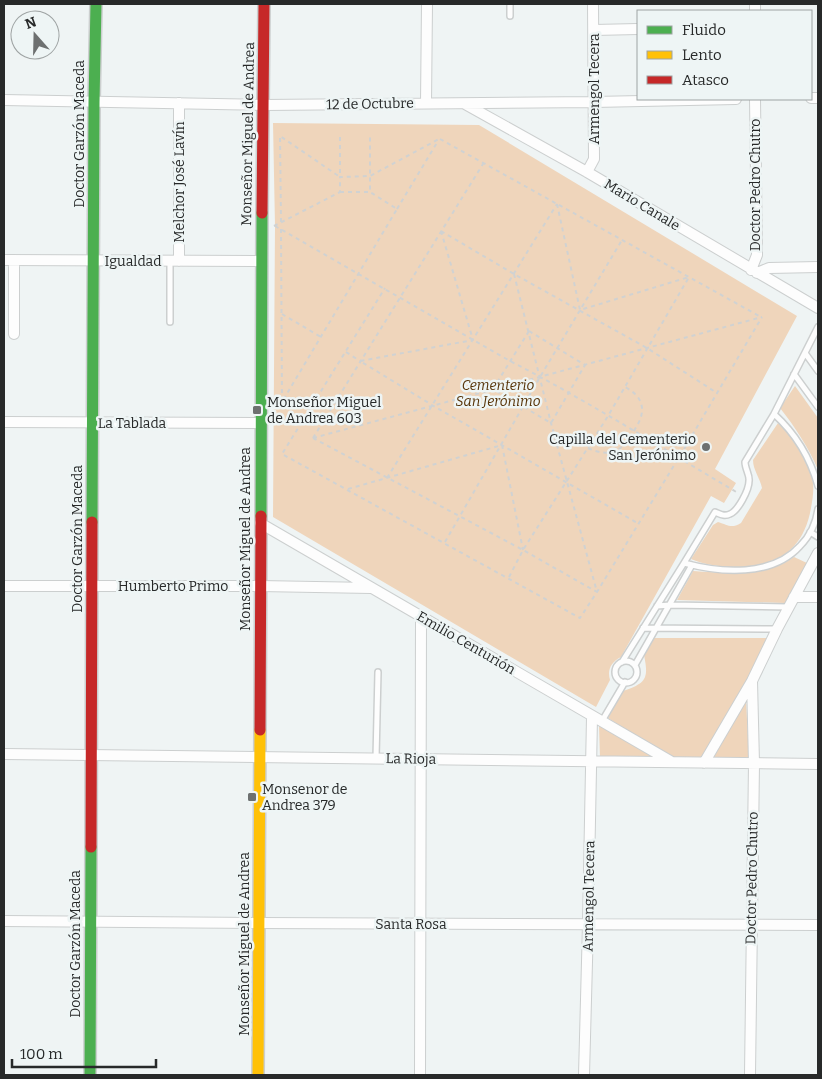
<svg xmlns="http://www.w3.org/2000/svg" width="822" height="1079" viewBox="0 0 822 1079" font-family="Bitter,serif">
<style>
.green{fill:#efd5bb}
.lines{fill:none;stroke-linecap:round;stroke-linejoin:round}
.lane-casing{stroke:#cccfcf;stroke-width:8}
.street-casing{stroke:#cccfcf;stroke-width:12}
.fast-casing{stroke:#cccfcf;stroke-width:14}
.slow-casing{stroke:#cccfcf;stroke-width:14}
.jam-casing{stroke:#cccfcf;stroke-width:14}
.path{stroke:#d0d2d2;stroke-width:2;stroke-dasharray:4 4;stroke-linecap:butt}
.lane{stroke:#fdfdfd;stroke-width:5}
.street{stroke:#fdfdfd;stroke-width:10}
.fast{stroke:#4caf50;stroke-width:11}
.slow{stroke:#ffc107;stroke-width:11}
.jam{stroke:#c62828;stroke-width:11}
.poi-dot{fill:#6d7070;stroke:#eef5f5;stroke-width:2}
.labels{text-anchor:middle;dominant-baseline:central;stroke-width:5;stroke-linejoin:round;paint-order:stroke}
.street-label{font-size:14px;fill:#272929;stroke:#eef5f5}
.park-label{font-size:14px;font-style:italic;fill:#573307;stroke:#eef5f5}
.poi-label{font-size:14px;fill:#272929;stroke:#eef5f5;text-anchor:start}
</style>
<rect width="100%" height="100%" fill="#eff4f4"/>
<!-- green -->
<path class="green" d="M273,123L479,125L797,316L715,469L736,483L724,503L711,496L621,657C611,662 607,670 610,680L596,707L273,517L275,226Z
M795,386L818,418V470C809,448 795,427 780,408Z
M778,423C788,431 795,442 801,453C804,460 809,467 811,474C815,484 813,497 811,508C803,554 772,569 728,567C715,566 703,564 691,559L713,525L718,522C728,525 731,529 741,523L762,488C760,478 753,470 753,460Z
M794,557L807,563L785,603L677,600L693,571C728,573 763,578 794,557Z
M653,638H770L702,759H673L608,718L623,691C646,683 649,679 644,655Z
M746,700L749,757H714Z
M599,725L657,758H600Z"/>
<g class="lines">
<!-- lane casing -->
<g class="lane-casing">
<path id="lane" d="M510,4V16
M170,261V322
M805,353L818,371
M794,374L818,407
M774,414L818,327
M818,486C810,457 796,434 774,414L745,462C745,469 750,475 749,481C749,490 738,511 730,514C724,517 720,514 715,512L684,563C721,573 772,577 800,546C810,536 816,523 818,509
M810,532L818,537
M657,606L670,605L788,607
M643,628L777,629
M615 672a11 11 0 1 1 22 0a11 11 0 1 1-22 0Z
M622,662L684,563
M635,665L692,565
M602,721L625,682
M376,758L378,672"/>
</g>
<!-- street casing -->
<g class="street-casing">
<path id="street" d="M755,11V4
M594,30L638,29
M811,98H818
M4,100L264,105L594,102L736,99
M179,103V261
M426,103L427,4
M465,104L587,172L818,308
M587,172L594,159L593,4
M4,260L262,261
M14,260V334
M751,270L757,255L755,99
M757,273L769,268L818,267
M4,422L261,423
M260,523L672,762
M4,586H260L371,588
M794,597H818
M4,754L818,764
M704,763L752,681L777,629L818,553
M4,921L259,923L818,925
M420,1075L421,617
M584,1075L588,924L592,717
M750,1075L754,763L752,681"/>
</g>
<!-- fast casing -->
<g class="fast-casing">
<path id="fast" d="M261,516L262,213
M92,522L94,102L96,4
M90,1075L91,847"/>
</g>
<!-- slow casing -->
<g class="slow-casing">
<path id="slow" d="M258,1075L260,730"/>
</g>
<!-- jam casing -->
<g class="jam-casing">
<path id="jam" d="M262,213L264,4
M260,730L261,516
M91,847L92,522"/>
</g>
<!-- path -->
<path class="path" d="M340,137V177
M440,139L761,317
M340,192H370
M557,204L580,310L689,277
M397,209L438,141
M281,222L280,136L340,177
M274,226L340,192V177L370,176L439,139
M275,226L510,361C588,401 663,449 738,493
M281,229L282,402L397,209L370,192V137
M441,231L473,340L360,361L432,405L639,524
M441,231L514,274L647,348L717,393
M514,274L551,423L597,592L684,449L762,317
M282,314L321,337
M529,331L585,365L551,423L493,389Z
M346,352L360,361
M313,438L523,550L597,592L580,618L282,454L385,288
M313,438L762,317
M313,438L483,164
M502,445L523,550
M588,448C611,459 624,450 635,429C640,421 644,413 641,403C638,395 632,391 625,387
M387,478L557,204
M348,489L502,445
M445,542L540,377L622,240
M509,577L523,550L608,416L689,277"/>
<!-- lane -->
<use href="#lane" class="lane"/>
<!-- street -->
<use href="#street" class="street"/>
<!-- fast -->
<use href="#fast" class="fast"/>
<!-- slow -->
<use href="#slow" class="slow"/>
<!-- jam -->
<use href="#jam" class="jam"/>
</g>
<!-- markers -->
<g class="poi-dot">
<rect x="252" y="405" width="10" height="10" rx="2.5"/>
<circle cx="706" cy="447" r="5"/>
<rect x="247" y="792" width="10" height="10" rx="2.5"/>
</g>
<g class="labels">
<!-- street labels -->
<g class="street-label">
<text transform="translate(594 89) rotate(-90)">Armengol Tecera</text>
<text transform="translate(370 104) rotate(-1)">12 de Octubre</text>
<text transform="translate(79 134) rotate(-90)">Doctor Garzón Maceda</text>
<text transform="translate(248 134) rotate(-89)">Monseñor Miguel de Andrea</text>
<text transform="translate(179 182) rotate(-90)">Melchor José Lavín</text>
<text transform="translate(755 185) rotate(-90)">Doctor Pedro Chutro</text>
<text transform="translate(642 205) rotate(31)">Mario Canale</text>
<text x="133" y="261">Igualdad</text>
<text x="132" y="423">La Tablada</text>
<text transform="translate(77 539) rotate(-90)">Doctor Garzón Maceda</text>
<text transform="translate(245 539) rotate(-90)">Monseñor Miguel de Andrea</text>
<text x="173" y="586">Humberto Primo</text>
<text transform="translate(466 643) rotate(30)">Emilio Centurión</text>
<text transform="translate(411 759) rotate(1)">La Rioja</text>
<text transform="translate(752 878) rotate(-89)">Doctor Pedro Chutro</text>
<text transform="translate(589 896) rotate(-89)">Armengol Tecera</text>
<text x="411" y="924">Santa Rosa</text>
<text transform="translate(75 944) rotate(-90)">Doctor Garzón Maceda</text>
<text transform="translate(244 944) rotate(-90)">Monseñor Miguel de Andrea</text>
</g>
<!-- park labels -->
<g class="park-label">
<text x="498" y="385">Cementerio<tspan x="498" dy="16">San Jerónimo</tspan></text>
</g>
<!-- poi labels -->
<g class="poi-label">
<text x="267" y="402">Monseñor Miguel<tspan x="267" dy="16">de Andrea 603</tspan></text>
<text x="696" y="439" text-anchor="end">Capilla del Cementerio<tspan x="696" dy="16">San Jerónimo</tspan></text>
<text x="262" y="789">Monsenor de<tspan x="262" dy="16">Andrea 379</tspan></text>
</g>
</g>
<!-- border -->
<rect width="822" height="1079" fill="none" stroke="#272929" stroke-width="10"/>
<!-- legend -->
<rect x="637" y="10" width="175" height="90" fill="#eef5f5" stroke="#9ea3a3"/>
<rect x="647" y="26" width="25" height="8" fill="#4caf50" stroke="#9ea3a3"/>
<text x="682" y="35" font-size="15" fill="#272929">Fluido</text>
<rect x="647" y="51" width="25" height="8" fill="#ffc107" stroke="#9ea3a3"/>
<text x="682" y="60" font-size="15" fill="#272929">Lento</text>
<rect x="647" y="76" width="25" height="8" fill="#c62828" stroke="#9ea3a3"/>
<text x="682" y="85" font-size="15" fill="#272929">Atasco</text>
<!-- north arrow -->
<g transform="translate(35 35) rotate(340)"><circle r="24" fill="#eef5f5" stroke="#9ea3a3"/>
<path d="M0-4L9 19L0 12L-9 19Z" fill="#6d7070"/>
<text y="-8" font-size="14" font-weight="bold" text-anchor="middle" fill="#272929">N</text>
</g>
<!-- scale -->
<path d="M12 1059v8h144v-8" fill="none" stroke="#272929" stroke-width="2.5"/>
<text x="20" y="1059" font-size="15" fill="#272929" stroke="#eef5f5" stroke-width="4" paint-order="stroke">100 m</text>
</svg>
